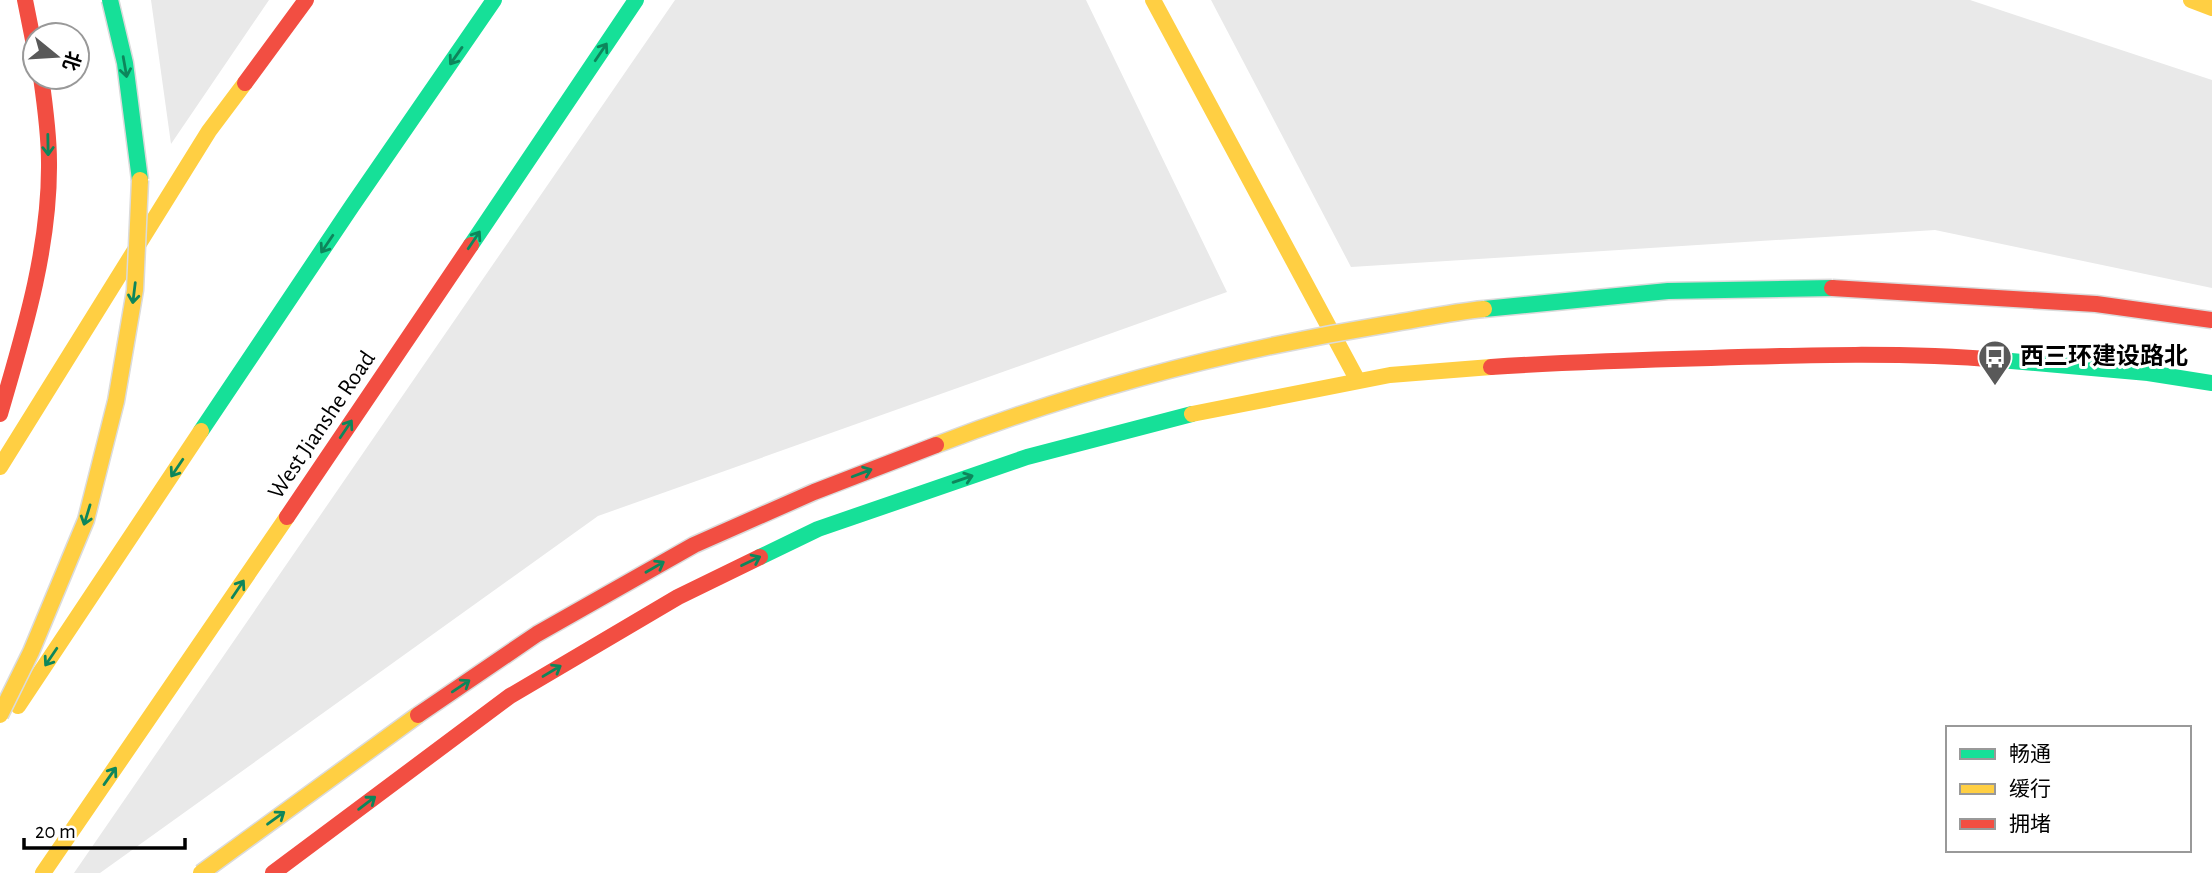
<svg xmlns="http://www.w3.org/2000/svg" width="2212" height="873" viewBox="0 0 2212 873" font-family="'Alegreya Sans','Noto Sans SC',sans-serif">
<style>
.green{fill:#e9e9e9}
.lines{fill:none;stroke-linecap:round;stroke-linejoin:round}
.fast{stroke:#16e098;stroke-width:16}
.slow{stroke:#ffcf43;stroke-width:16}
.jam{stroke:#f24e42;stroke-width:16}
.fast-bridge-casing{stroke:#dbdbdb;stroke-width:19;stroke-linecap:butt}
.slow-bridge-casing{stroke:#dbdbdb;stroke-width:19;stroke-linecap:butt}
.jam-bridge-casing{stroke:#dbdbdb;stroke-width:19;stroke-linecap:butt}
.fast-bridge{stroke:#16e098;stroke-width:16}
.slow-bridge{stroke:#ffcf43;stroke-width:16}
.jam-bridge{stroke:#f24e42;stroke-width:16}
.oneway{stroke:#0d865b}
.labels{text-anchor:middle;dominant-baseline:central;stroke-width:6;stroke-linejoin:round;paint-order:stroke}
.poi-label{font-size:24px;font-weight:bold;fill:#000;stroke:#fff;text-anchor:start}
.street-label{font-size:24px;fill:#000;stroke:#fff}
</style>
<rect width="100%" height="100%" fill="#fff"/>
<!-- green -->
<path class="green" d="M151,0H269L171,144Z
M675,0H1086L1227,292L598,516L100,873H74Z
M1211,0H1970L2212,80V288L1935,230L1351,267Z"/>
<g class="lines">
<!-- fast -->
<path class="fast" d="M471,245L636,0
M2000,360L2148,373L2212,383
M201,431L352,206L494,0
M760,557L818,529L1027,457L1192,414"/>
<!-- slow -->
<path class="slow" d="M1153,0L1358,381
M2191,0L2212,8
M1192,414L1390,375L1491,367
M0,467L209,131L245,83
M18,706L201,431
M43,873L287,517"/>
<!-- jam -->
<path class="jam" d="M25,0L35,50
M245,83L306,0
M1491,367C1564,362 1637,360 1711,358C1807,355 1904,352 2000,360
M0,414C24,332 50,248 49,162C49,133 45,105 41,77
M287,517L471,245
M273,873L510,696L678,597L760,557"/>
<!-- fast-bridge casing -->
<g class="fast-bridge-casing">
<path id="fast-bridge" d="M110,0L125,63L140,180
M1484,309L1668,291L1832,288"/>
</g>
<!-- slow-bridge casing -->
<g class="slow-bridge-casing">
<path id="slow-bridge" d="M936,445C1081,389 1235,349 1389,324C1420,319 1452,312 1484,309
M0,715L31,652L86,520L116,401L135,290L140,180
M201,873L418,715"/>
</g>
<!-- jam-bridge casing -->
<g class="jam-bridge-casing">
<path id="jam-bridge" d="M1832,288L2096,304L2212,320
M418,715L537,634L694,545L814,492L936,445"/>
</g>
<!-- fast-bridge -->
<use href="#fast-bridge" class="fast-bridge"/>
<!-- slow-bridge -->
<use href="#slow-bridge" class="slow-bridge"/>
<!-- jam-bridge -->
<use href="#jam-bridge" class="jam-bridge"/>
</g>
<!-- one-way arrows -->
<defs><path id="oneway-shaft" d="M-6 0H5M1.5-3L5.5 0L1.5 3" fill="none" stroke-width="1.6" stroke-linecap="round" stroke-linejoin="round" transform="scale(1.75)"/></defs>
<g class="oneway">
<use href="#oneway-shaft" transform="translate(601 52) rotate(-56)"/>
<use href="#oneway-shaft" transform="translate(456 56) rotate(125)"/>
<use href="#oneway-shaft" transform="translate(125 67) rotate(80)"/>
<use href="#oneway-shaft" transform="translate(48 145) rotate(89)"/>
<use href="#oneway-shaft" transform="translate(474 240) rotate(-56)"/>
<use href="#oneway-shaft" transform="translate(327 244) rotate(124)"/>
<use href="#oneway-shaft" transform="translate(134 293) rotate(97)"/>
<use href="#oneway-shaft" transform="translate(346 429) rotate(-56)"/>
<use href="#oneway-shaft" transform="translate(177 468) rotate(124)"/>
<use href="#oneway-shaft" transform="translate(862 473) rotate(-21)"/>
<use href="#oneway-shaft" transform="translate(963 479) rotate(-19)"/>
<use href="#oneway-shaft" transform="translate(87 515) rotate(107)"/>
<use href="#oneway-shaft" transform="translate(751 561) rotate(-26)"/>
<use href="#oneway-shaft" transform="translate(655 567) rotate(-30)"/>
<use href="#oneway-shaft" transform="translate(238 589) rotate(-56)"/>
<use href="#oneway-shaft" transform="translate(51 657) rotate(124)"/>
<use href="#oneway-shaft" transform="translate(552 671) rotate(-31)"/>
<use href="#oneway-shaft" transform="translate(461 686) rotate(-34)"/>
<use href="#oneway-shaft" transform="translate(110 776) rotate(-55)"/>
<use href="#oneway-shaft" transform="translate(367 803) rotate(-37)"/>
<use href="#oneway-shaft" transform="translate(276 818) rotate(-36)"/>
</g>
<!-- icons -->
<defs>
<g id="bus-pin" transform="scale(1.75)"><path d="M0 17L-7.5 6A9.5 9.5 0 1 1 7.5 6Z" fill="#595959" stroke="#fff"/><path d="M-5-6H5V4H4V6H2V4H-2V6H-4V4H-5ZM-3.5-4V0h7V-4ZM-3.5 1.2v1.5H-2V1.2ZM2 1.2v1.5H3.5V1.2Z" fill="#fff"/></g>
</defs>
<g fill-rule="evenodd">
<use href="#bus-pin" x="1995" y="357"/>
</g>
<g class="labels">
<!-- poi labels -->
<g class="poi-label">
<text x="2020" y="357">西三环建设路北</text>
</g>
<!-- street labels -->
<g class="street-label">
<text transform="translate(322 425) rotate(-56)">West Jianshe Road</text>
</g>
</g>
<!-- legend -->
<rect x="1946" y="726" width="245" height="126" fill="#ffffff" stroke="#999999" stroke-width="2"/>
<rect x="1960" y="749" width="35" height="10" fill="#16e098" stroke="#999999" stroke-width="2"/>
<text x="2009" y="761" font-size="21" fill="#000000">畅通</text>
<rect x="1960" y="784" width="35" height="10" fill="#ffcf43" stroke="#999999" stroke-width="2"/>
<text x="2009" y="796" font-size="21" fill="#000000">缓行</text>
<rect x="1960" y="819" width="35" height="10" fill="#f24e42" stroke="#999999" stroke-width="2"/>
<text x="2009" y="831" font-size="21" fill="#000000">拥堵</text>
<!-- north arrow -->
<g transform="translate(56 56) rotate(108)"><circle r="33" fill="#ffffff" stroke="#999999" stroke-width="2"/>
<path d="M0-5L12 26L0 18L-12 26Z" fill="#595959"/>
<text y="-10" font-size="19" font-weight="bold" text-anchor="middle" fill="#000000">北</text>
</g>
<!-- scale -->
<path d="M24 838v10h161v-10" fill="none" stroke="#000000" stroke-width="3.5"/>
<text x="35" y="838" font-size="21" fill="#000000" stroke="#ffffff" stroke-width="5" paint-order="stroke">20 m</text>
</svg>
